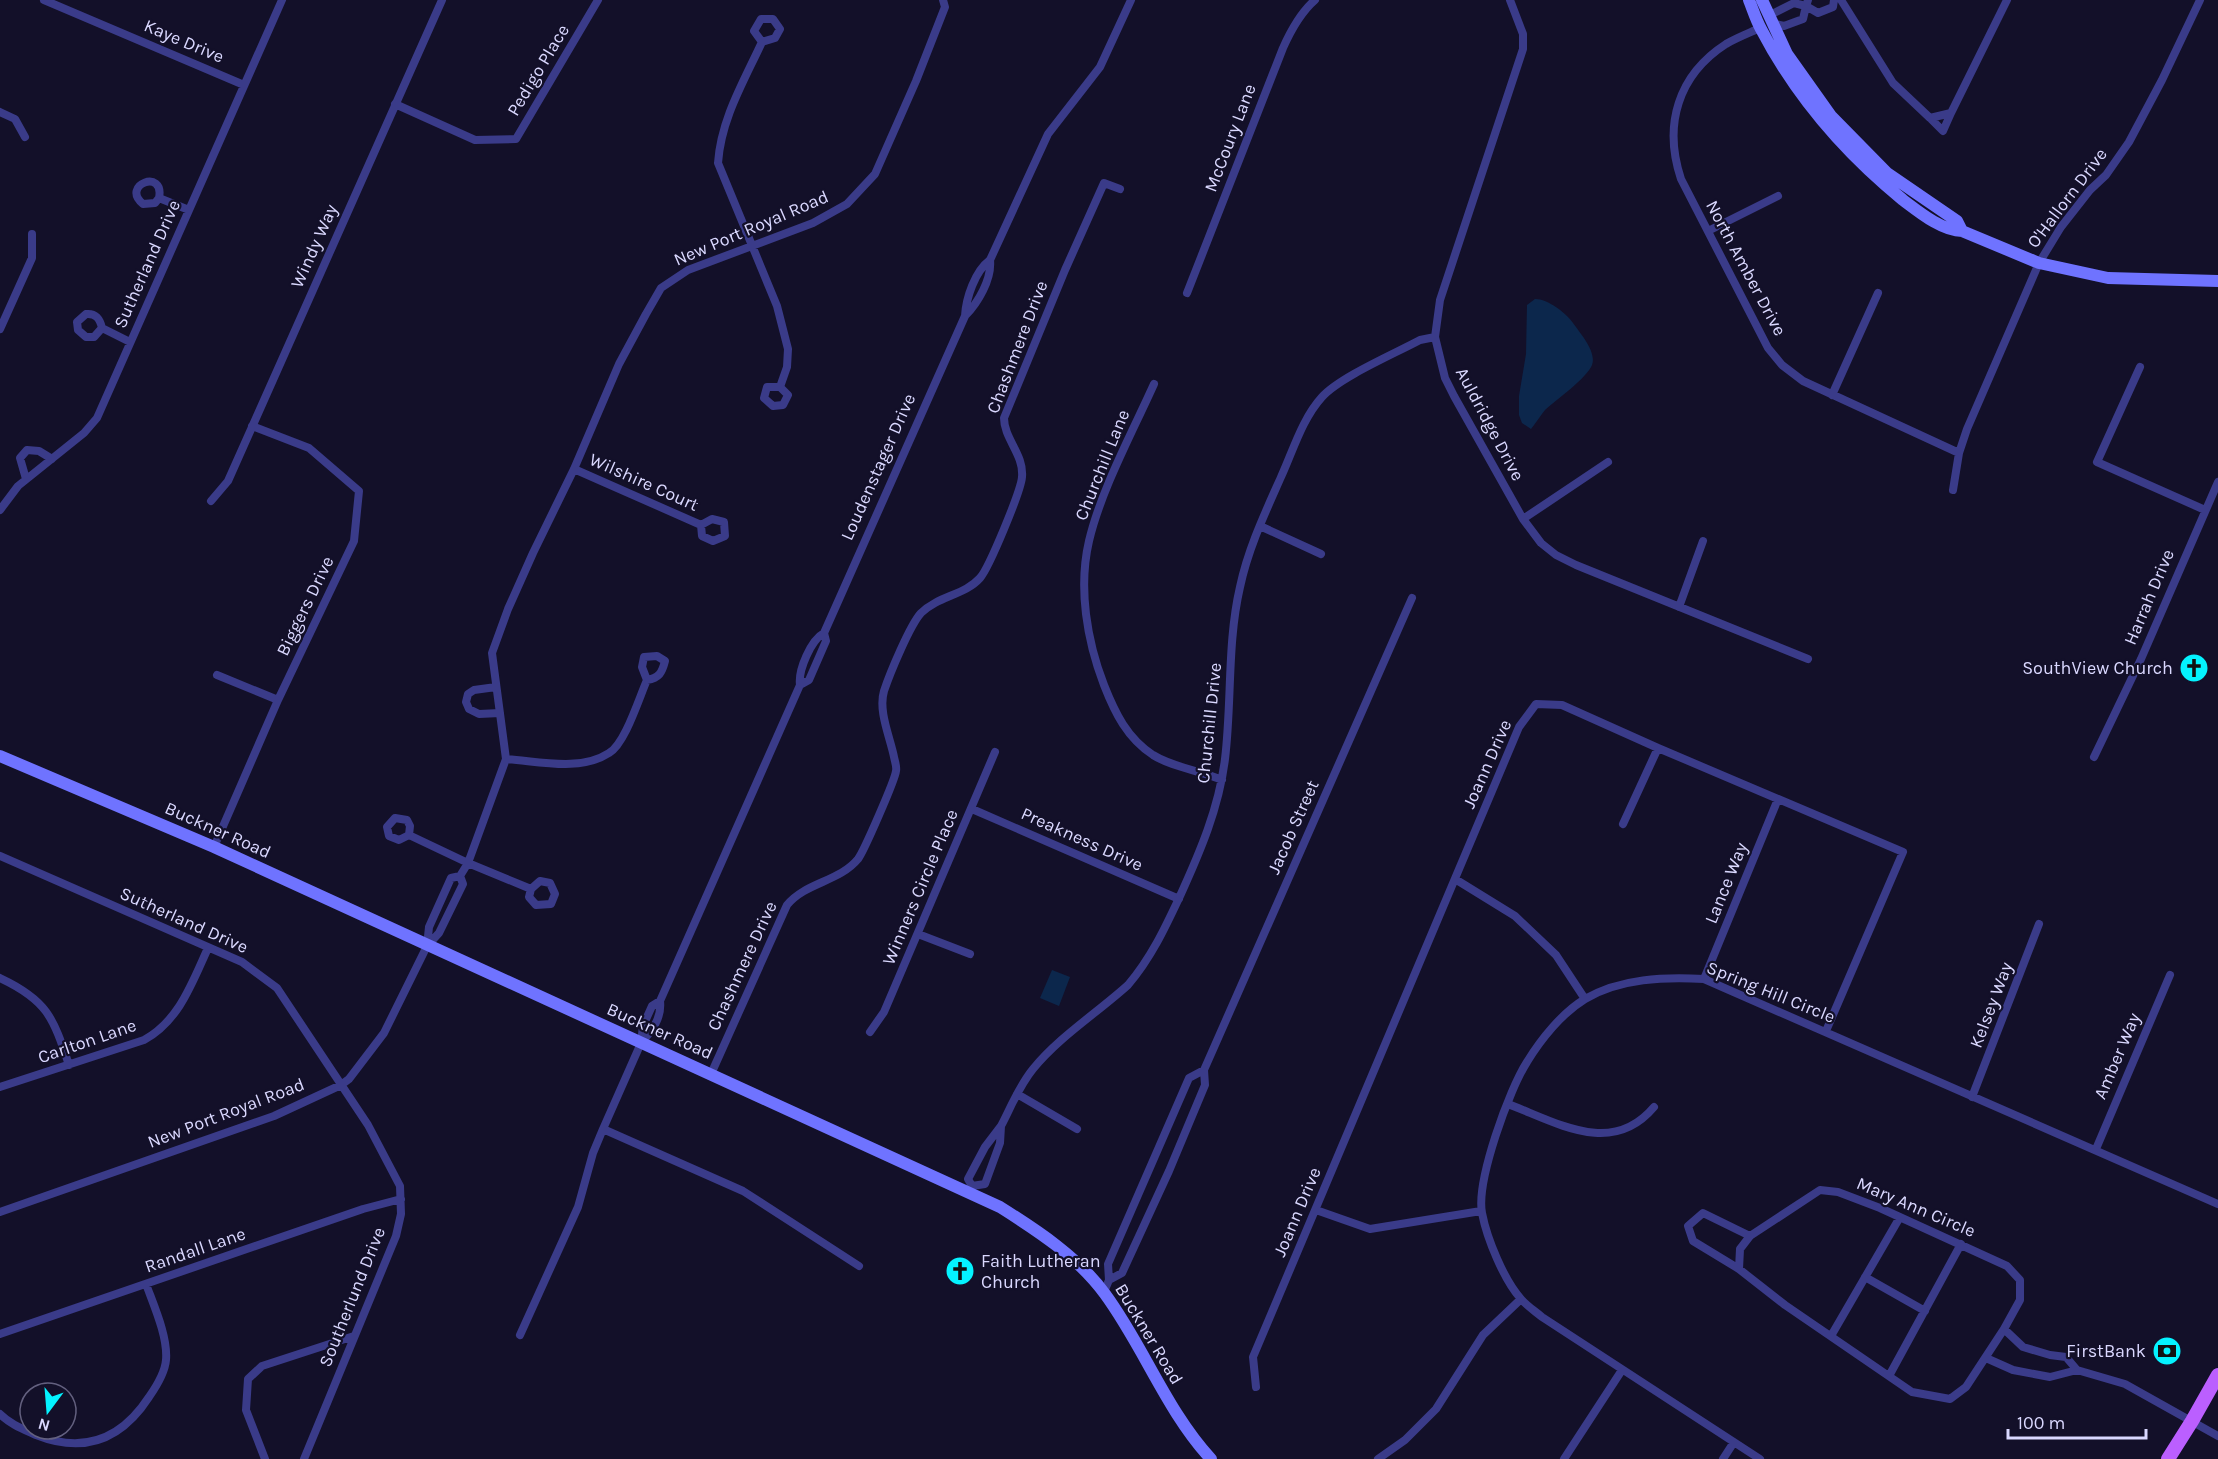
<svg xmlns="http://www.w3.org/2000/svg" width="2218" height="1459" viewBox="0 0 2218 1459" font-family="Karla,sans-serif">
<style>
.water{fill:#0c274c}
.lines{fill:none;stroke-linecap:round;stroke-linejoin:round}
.street{stroke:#3a3b89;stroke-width:8}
.secondary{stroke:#6f73ff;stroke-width:12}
.primary{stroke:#bb5fff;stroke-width:14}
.labels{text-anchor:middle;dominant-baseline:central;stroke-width:4.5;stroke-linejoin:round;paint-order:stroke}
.street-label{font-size:18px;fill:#dad8ff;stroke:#131029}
.poi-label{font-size:18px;fill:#dad8ff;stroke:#131029;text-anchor:end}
</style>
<rect width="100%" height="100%" fill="#131029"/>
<!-- water -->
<path class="water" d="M1535,299C1548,299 1566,313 1573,323C1580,333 1597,352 1592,365C1587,378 1556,400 1545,410C1540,416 1536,423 1531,429L1522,423L1519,415V396L1526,354L1527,305Z
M1052,970L1070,977L1059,1006L1040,998Z"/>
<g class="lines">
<!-- street -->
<path class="street" d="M44,0L244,85
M1510,0L1523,34V49L1440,300L1435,337L1445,378L1454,396L1523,519L1541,543L1556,555L1576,565L1808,659
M1808,0L1806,6L1794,3L1772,14V23L1784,26L1803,19L1806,6L1818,13L1833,7L1834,0
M1841,0L1893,83L1930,118L1951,113L2007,0
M1760,28C1749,33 1736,38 1726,44C1678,75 1663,125 1681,179L1768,348L1782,365L1803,381L1959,453
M762,42L775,38L780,29L773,19H761L754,31L762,42C744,81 721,119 718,163L777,306L788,349L787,367L780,387H767L764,398L773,406L783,405L788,395L780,387
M395,104L475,140L516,139L598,0
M0,112L15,119L25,137
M1930,118L1943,131L1951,113
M159,198L155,203L143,204C120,185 165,168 159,198L189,210
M1708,231L1778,196
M1187,293L1283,48C1291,30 1300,13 1315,0
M965,316C966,298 975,271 990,260L1048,134L1100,67L1131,0
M102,328C100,319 96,313 86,314L77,322L78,330L86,337H94L102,328L130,342
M0,329L32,258V234
M2140,367L2097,462L2205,510
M1154,384C1132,433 1101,490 1089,541C1078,588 1087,641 1104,685C1115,713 1127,738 1153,755C1174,768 1199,770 1222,780
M1832,395L1878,293
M574,469L701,525L702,536L713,541L725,536L724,522L712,519L701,525
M26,479L20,458L27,450L39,451L52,459
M1953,490L1959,453L1967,429L2039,263L2061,227L2090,190L2106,175L2129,142L2162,80L2200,0
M211,501L228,481L442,0
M0,510L18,486L84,433L97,418L282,0
M1523,519L1608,462
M1260,526L1321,554
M1679,607L1703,541
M217,675L278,700
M800,685L809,680L826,641L824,633L965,316C978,303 992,279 990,260
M496,687L474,690L468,694L466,702L469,709L479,714L500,713
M2094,757L2141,659L2218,482
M506,759C538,761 580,772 609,753C625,744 639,698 647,680L642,667L644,657L657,656L665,661C662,673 659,678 647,680
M972,809L1179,899
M1623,824L1658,748
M409,835L410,826L407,820L395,818L387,827L389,836L399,840L409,835L468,863L531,889L529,897L536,905L551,904L555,894L550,883L540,881L531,889
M214,847L278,700L354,541L359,491L309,448L252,426
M0,856L242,962L277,988L368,1125L400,1186L401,1214L396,1236L304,1459
M460,876L468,863L506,759L492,653L508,609L533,553L574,469L619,364L646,314L661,288L688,270L813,223L847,204L875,174L916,81L945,7L943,0
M1455,879L1515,916L1556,955L1585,999
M918,934L970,954
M0,978C47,1000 53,1017 69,1065
M1704,979L1778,799
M870,1032L884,1012L995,752
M641,1043C652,1031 662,1018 660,1001L800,685C798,670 811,640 824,633
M711,1074L787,905C806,882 839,882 858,859C864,851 895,780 896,771C897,767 895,762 894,757C890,737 878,711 884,691C890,673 910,625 921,613C938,596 965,595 980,578C989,568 1021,491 1022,477C1024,454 1004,439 1004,418L1065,270L1104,183L1120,189
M0,1087L144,1040C179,1021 192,983 208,948
M1017,1094L1077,1129
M1972,1097L2039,924
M1508,1104C1558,1123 1612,1157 1654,1107
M1001,1126C1011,1107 1019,1086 1033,1069C1059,1037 1097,1013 1128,985C1151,958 1165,928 1180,896C1200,852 1219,808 1225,759C1232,702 1227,643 1240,587C1248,549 1265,513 1281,477C1293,451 1302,419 1322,397C1340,377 1394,354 1420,340L1435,337
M603,1129L641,1043L643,1026L652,1006L660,1001
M2096,1149L2170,975
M1820,1190L1838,1192L1880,1208L2007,1266L2020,1280V1300L2004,1329L1966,1387L1950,1399L1912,1392L1785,1305L1739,1269L1740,1249L1750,1236Z
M969,1192L972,1186L968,1179L985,1147L1001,1126L1000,1143L985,1184L972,1186
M1316,1210L1370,1229L1481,1211
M0,1212L274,1116L341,1085L349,1079L384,1033L427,946L439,933L463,884L460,876L451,878L429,927L427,946
M1739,1269L1693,1241L1688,1226L1703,1213L1750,1236
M1865,1277L1925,1311
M1109,1280L1122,1273L1169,1171L1205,1085L1204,1070L1412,598
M1104,1292L1109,1280L1108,1264L1189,1078L1204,1070
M0,1334L363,1209L401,1199
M520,1335L578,1207L593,1153L603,1129L743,1191L859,1266
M1831,1336L1900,1217
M1986,1358L2013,1370L2050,1377L2077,1370L2066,1357L2050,1355L2023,1347L2004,1329
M2077,1370L2125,1384L2218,1436
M1889,1376L1961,1244
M1256,1387L1253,1357L1519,727L1536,704L1562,705L1658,748L1903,852L1826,1031
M0,1414C10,1424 23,1429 36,1435C84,1454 121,1440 149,1397C156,1387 165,1372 166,1360C168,1337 154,1306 146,1284
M265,1459L246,1410L248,1379L262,1366L354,1336
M1378,1459L1405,1440L1436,1409L1483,1335L1521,1299
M1564,1459L1622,1370
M1723,1459L1734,1442
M1760,1459L1542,1317C1535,1311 1527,1306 1521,1299C1504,1280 1487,1239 1482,1213C1476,1181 1509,1090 1527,1062C1541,1039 1562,1013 1585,999C1621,978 1664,977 1704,979L2218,1204"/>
<!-- secondary -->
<path class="secondary" d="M1749,0C1753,10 1756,20 1761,29C1796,96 1844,152 1903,200C1919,212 1942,231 1962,231L2039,263L2108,278L2218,281
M1762,0L1787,54L1831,116L1887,173L1957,221L1962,231
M0,756L214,847L1000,1207C1038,1231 1078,1257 1105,1294C1144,1347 1166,1410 1211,1459"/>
<!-- primary -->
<path class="primary" d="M2168,1459L2192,1421L2218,1375"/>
</g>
<!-- icons -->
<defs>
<g id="church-disc" transform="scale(1.5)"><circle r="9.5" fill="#04f3ff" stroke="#131029"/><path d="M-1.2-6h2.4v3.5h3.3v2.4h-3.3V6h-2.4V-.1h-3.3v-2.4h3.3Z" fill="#111"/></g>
<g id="bank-disc" transform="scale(1.5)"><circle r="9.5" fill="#04f3ff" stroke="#131029"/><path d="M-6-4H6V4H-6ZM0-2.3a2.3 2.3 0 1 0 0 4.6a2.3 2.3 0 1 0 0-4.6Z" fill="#111"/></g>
</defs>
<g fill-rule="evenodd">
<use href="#church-disc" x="2194" y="668"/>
<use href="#church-disc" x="960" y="1271"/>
<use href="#bank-disc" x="2167" y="1351"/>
</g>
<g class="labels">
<!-- street labels -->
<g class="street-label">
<text transform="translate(184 41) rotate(23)">Kaye Drive</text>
<text transform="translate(538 70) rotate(-59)">Pedigo Place</text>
<text transform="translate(1230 138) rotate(-69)">McCoury Lane</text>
<text transform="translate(2067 198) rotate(-53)">O'Hallorn Drive</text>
<text transform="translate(751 228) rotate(-23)">New Port Royal Road</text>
<text transform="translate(314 246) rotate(-66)">Windy Way</text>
<text transform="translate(147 264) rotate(-66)">Sutherland Drive</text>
<text transform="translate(1746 268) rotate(62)">North Amber Drive</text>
<text transform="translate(1017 347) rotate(-69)">Chashmere Drive</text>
<text transform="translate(1490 424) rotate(62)">Auldridge Drive</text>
<text transform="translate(1102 465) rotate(-68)">Churchill Lane</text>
<text transform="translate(878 467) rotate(-66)">Loudenstager Drive</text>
<text transform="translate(644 482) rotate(24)">Wilshire Court</text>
<text transform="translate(2149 597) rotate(-67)">Harrah Drive</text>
<text transform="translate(305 606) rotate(-64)">Biggers Drive</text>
<text transform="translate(1209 723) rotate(-84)">Churchill Drive</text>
<text transform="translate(1487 764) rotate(-66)">Joann Drive</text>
<text transform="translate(1293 827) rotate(-66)">Jacob Street</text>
<text transform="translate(218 830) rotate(24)">Buckner Road</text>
<text transform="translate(1082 839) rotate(24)">Preakness Drive</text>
<text transform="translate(1726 883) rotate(-68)">Lance Way</text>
<text transform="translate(920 887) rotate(-67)">Winners Circle Place</text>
<text transform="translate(184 920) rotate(24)">Sutherland Drive</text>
<text transform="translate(742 966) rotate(-65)">Chashmere Drive</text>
<text transform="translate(1771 992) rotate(22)">Spring Hill Circle</text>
<text transform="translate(1991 1005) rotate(-69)">Kelsey Way</text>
<text transform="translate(660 1031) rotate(24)">Buckner Road</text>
<text transform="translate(87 1041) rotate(-19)">Carlton Lane</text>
<text transform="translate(2117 1056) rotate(-67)">Amber Way</text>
<text transform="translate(226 1113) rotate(-21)">New Port Royal Road</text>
<text transform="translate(1916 1207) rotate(23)">Mary Ann Circle</text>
<text transform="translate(1297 1212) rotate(-67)">Joann Drive</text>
<text transform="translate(195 1250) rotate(-19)">Randall Lane</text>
<text transform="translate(352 1297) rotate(-68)">Southerlund Drive</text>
<text transform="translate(1149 1334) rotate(59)">Buckner Road</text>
</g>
<!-- poi labels -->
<g class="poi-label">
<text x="2173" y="668">SouthView Church</text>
<text x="981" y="1261" text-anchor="start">Faith Lutheran<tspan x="981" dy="21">Church</tspan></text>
<text x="2146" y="1351">FirstBank</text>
</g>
</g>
<!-- north arrow -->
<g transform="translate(48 1411) rotate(196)"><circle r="28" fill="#131029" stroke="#63607f" stroke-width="1.5"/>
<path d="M0-4.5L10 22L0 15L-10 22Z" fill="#04f3ff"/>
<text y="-9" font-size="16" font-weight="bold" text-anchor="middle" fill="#dad8ff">N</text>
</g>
<!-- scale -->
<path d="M2008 1429v9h138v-9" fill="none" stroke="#dad8ff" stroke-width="3"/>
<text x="2017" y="1429" font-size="18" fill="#dad8ff" stroke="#131029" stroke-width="4.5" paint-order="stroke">100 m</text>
</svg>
